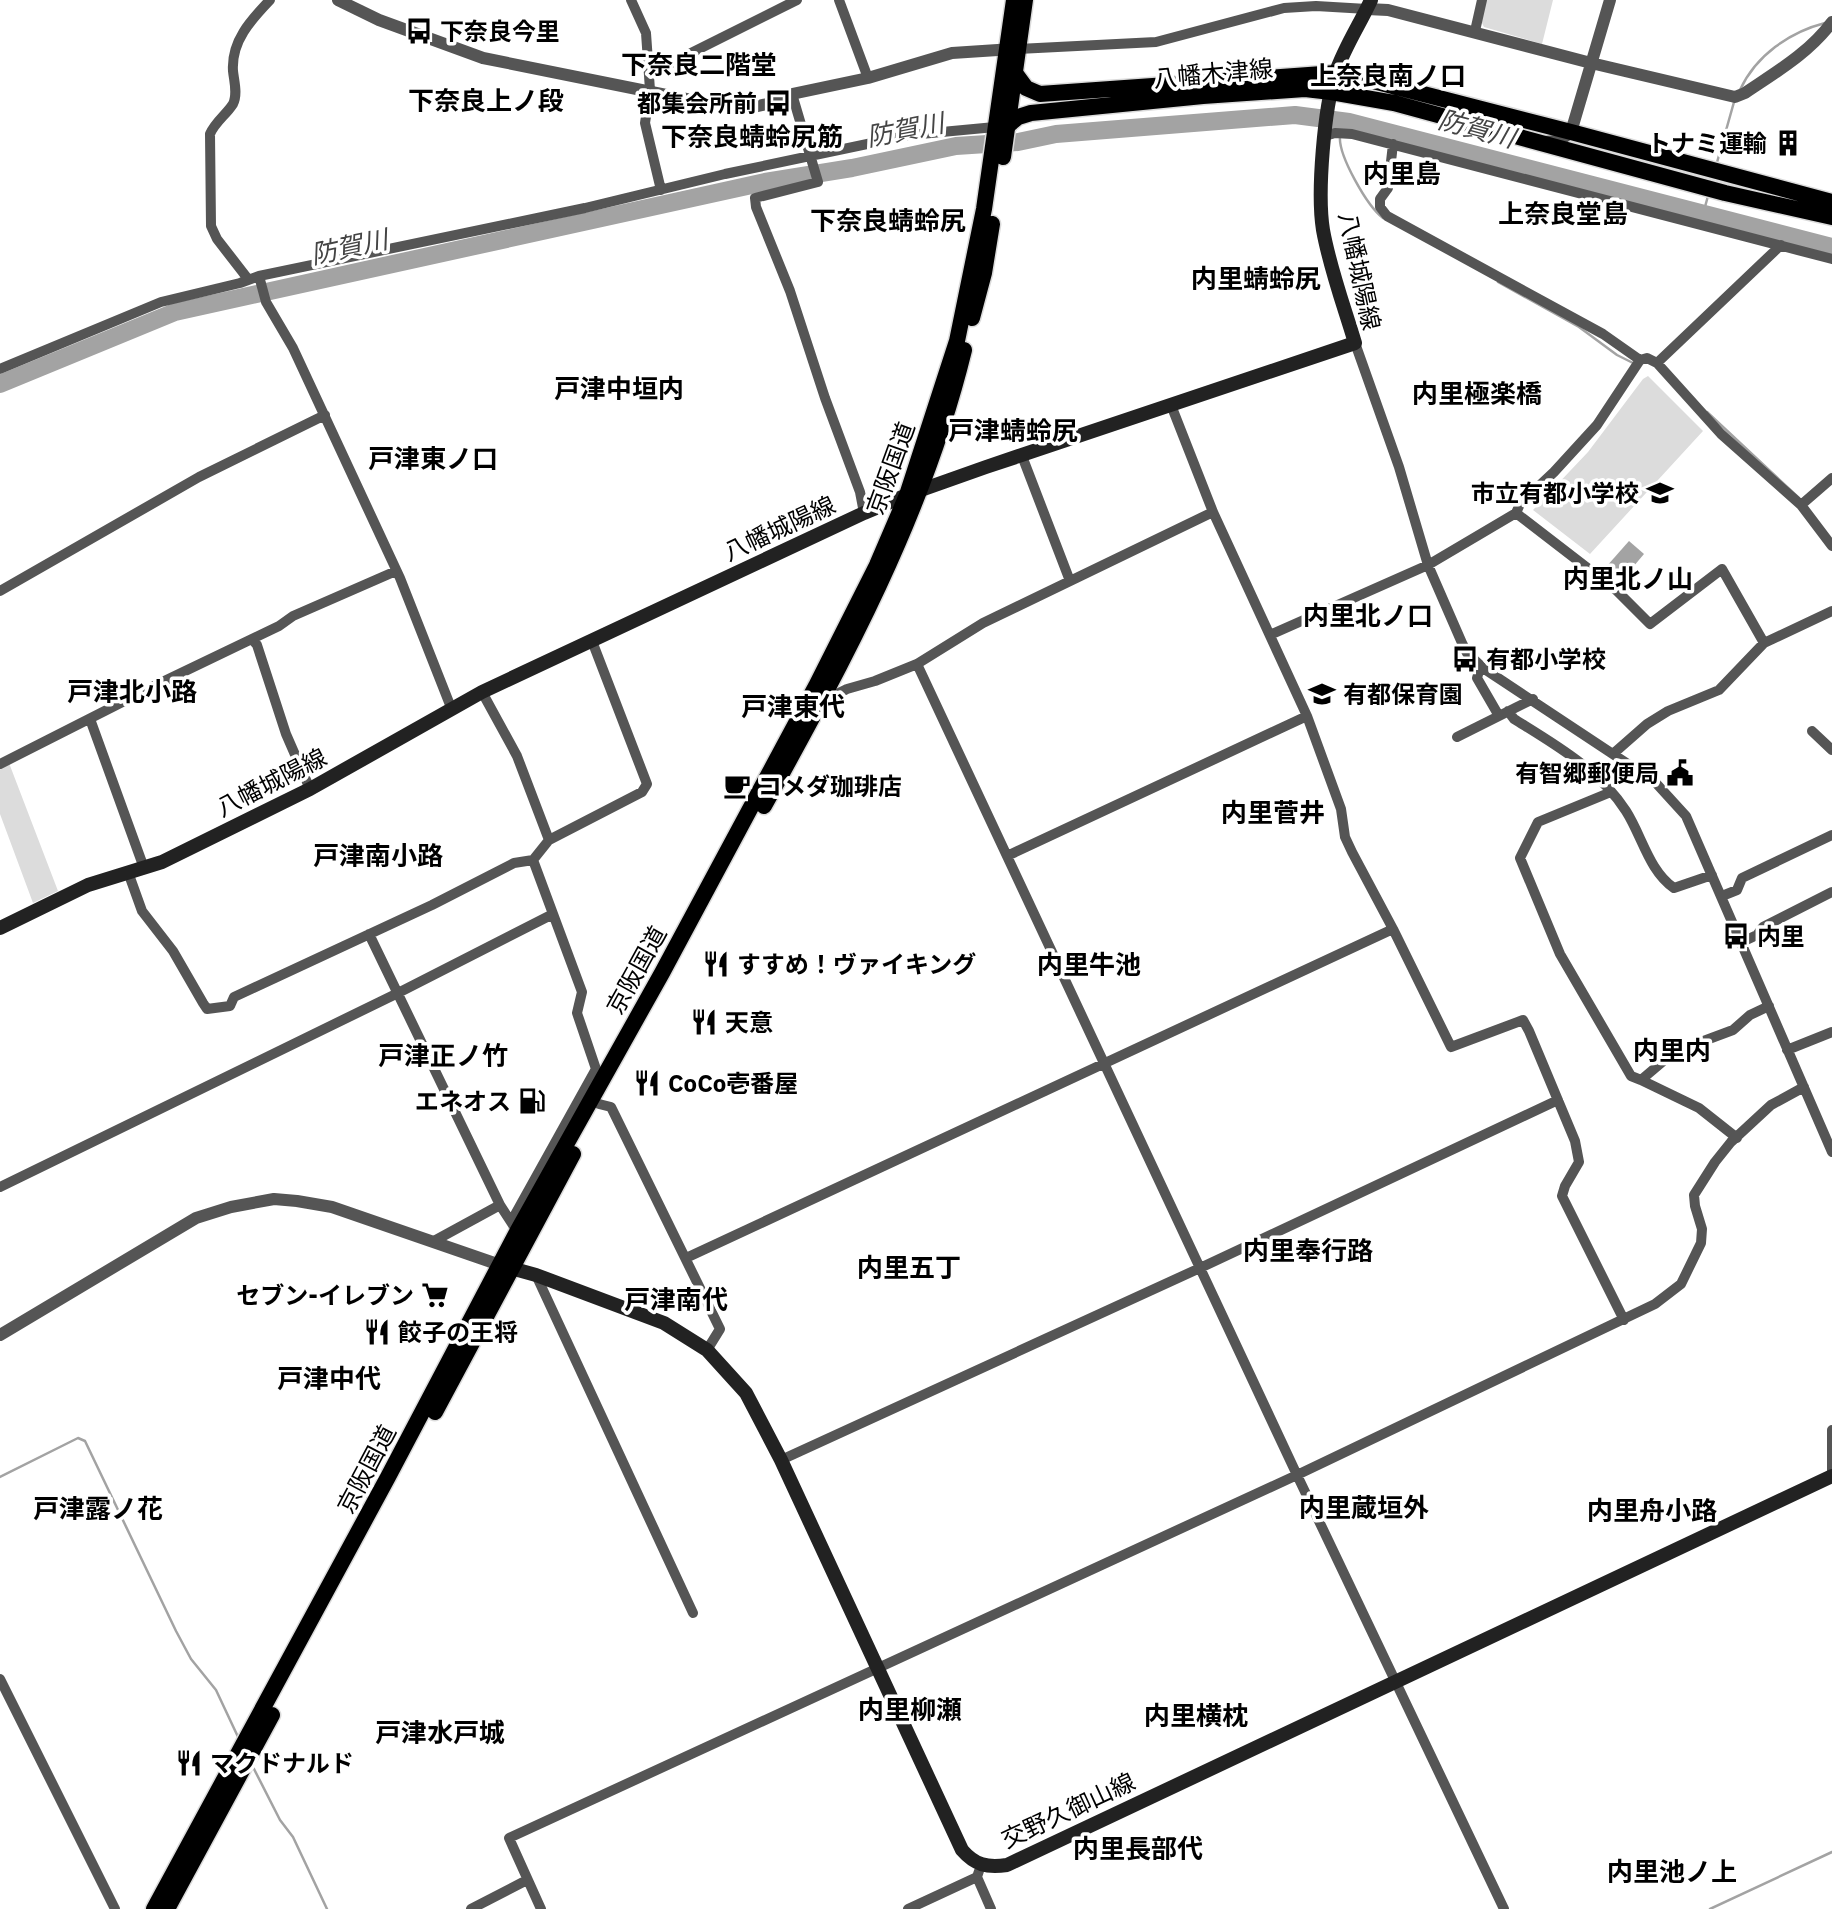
<svg xmlns="http://www.w3.org/2000/svg" width="1832" height="1909" viewBox="0 0 1832 1909" font-family="'IBM Plex Sans','Noto Sans JP',sans-serif">
<style>
.green{fill:#dcdcdc}
.water{fill:#a3a3a3}
.lines{fill:none;stroke-linecap:round;stroke-linejoin:round}
.stream{stroke:#a3a3a3;stroke-width:2.5}
.river{stroke:#a3a3a3;stroke-width:18}
.primary-casing{stroke:#dbdbdb;stroke-width:19}
.trunk-casing{stroke:#dbdbdb;stroke-width:19}
.minor{stroke:#555;stroke-width:10}
.tertiary{stroke:#555;stroke-width:12}
.secondary{stroke:#222;stroke-width:14}
.primary{stroke:#000;stroke-width:16}
.trunk{stroke:#000;stroke-width:16}
.labels{text-anchor:middle;dominant-baseline:central;stroke-width:7;stroke-linejoin:round;paint-order:stroke}
.poi-label{font-size:24px;font-weight:bold;fill:#000;stroke:#fff;text-anchor:start}
.street-label{font-size:24px;fill:#000;stroke:#fff}
.neighbourhood-label{font-size:26px;font-weight:bold;fill:#000;stroke:#fff}
.water-label{font-size:26px;font-style:italic;fill:#444;stroke:#fff}
</style>
<rect width="100%" height="100%" fill="#fff"/>
<!-- green -->
<path class="green" d="M1485,0H1553L1542,44L1484,27L1481,21Z
M1648,376L1703,431L1590,554L1533,510L1588,452L1643,379Z
M9,763L58,891L33,903L0,814V768Z"/>
<!-- water -->
<path class="water" d="M1629,541L1644,554L1622,580L1606,567Z"/>
<g class="lines">
<!-- stream -->
<path class="stream" d="M1740,90C1756,55 1790,32 1825,23
M1341,129L1342,121
M1340,136C1338,155 1367,206 1383,218
M1716,166L1734,102
M1703,214L1708,196
M1498,282L1579,327L1617,355L1633,363
M1707,412L1799,498
M0,1477L78,1438L85,1441L176,1631L191,1659L216,1690L239,1739
M253,1767L280,1820L293,1837L327,1909
M1710,1909L1832,1852"/>
<!-- river -->
<path class="river" d="M0,384L175,312L765,182L852,168L956,146L1018,142L1056,134L1295,115L1349,122L1832,247"/>
<!-- primary casing -->
<g class="primary-casing">
<path id="primary" d="M1015,73L1026,88L1040,94L1336,73L1373,81L1571,132L1832,202
M1006,127L1018,117L1031,113L1203,96L1305,89L1331,92L1394,103L1725,193L1832,217"/>
</g>
<!-- trunk casing -->
<g class="trunk-casing">
<path id="trunk" d="M1003,157L1025,0
M972,318L984,273L992,224
M764,806C845,659 924,514 964,350
M435,1412L573,1154
M154,1909L388,1477L517,1232L662,973L816,686L877,565L907,495L957,341L984,209L1014,0
M167,1909L272,1715"/>
</g>
<!-- minor -->
<path class="minor" d="M631,0L646,33L650,90L645,123L661,190
M839,0L868,78
M1475,31L1482,0
M1018,49L1156,42L1284,8L1316,6L1367,9
M649,74L797,0
M792,94L818,182L755,198L756,207L790,291L825,398L860,492L864,513
M1325,136L1335,133L1352,134L1832,259
M1393,144L1388,188L1380,199V207L1387,216L1603,334L1640,360L1647,358L1657,363L1721,434L1801,505L1832,546
M259,276L266,302L293,348L400,578L452,710
M248,279L217,239L211,226L210,134C215,122 226,115 233,104C238,94 234,81 233,71C231,41 251,20 270,0
M1355,343L1399,467L1428,565L1462,643L1467,653L1483,668L1655,782L1686,816L1832,1152
M1657,363L1781,245
M0,369L161,302L240,283L259,276L585,208L725,174L910,135L995,127
M1171,405L1213,512L1307,716L1341,809L1345,837L1352,852L1393,929L1451,1047L1523,1020L1529,1031L1575,1141L1579,1162L1565,1186L1562,1196L1624,1320
M1022,456L1070,581
M1801,505L1832,478
M1516,513L1616,590L1650,624L1722,569L1764,643
M0,591L199,477L325,415
M1270,635L1428,565L1516,513L1520,504L1554,472L1597,425L1640,360
M252,639L257,645L286,734L310,789
M917,664L1297,1475L1504,1909
M1483,668L1479,671L1477,678L1499,716
M827,691L835,695L847,689L875,681L917,664L983,623L1213,512
M482,692L517,756L549,840
M1508,711L1514,719C1554,744 1600,770 1626,811C1642,836 1649,871 1674,888L1712,875
M90,719L144,868
M1812,731L1832,750
M1457,737L1533,699
M1614,753L1647,724L1668,711L1719,690L1764,643L1832,611
M0,764L154,686L279,626L293,616L396,571
M1611,792L1538,822L1520,858L1560,954L1631,1076L1641,1080
M1007,856L1307,716
M128,872L142,911L173,951L203,1003L207,1009L230,1006L234,997L432,905L514,863L533,860L549,840L642,792L647,784L592,641
M1722,896L1737,890L1742,878L1832,835
M369,934L500,1205L513,1225
M1742,942L1757,935L1763,927L1832,892
M1787,1050L1832,1032
M599,1104L611,1107L720,1329L707,1350
M1737,1138L1699,1108L1641,1080L1674,1052L1733,1030L1750,1015L1769,1006
M0,1187L398,993L553,914
M511,1222L596,1069L577,1013L582,992L533,860
M434,1241L500,1205
M686,1258L1393,929
M536,1275L693,1613
M781,1460L1200,1268L1558,1100
M1832,1476V1430
M0,1679L115,1909
M979,1871L977,1877L991,1909
M471,1909L527,1880
M541,1909L509,1838L1297,1475L1655,1304L1681,1284L1701,1243L1702,1229L1695,1206L1694,1195L1715,1162L1731,1142L1771,1105L1804,1087
M908,1909L977,1877"/>
<!-- tertiary -->
<path class="tertiary" d="M338,0L379,20L483,58L731,108H749L767,104L792,94L868,78L952,53L1013,49
M1367,9L1388,10L1591,63L1735,97L1745,93C1776,72 1809,53 1832,22
M1544,142L1559,141L1571,132L1610,0
M0,1335L196,1218L231,1207L274,1199L297,1201L332,1207L500,1265"/>
<!-- secondary -->
<path class="secondary" d="M0,928L88,885L162,862L310,789L482,692L864,513L907,495L986,467L1355,343C1344,306 1330,269 1323,230C1317,193 1324,108 1336,72C1345,46 1360,24 1371,0
M503,1266L536,1275L664,1323L707,1350L746,1393L781,1460L962,1850C975,1865 987,1868 1007,1865L1832,1476"/>
<!-- primary -->
<use href="#primary" class="primary"/>
<!-- trunk -->
<use href="#trunk" class="trunk"/>
</g>
<!-- icons -->
<defs>
<g id="bus-bare" transform="scale(2.1)"><path d="M-5-6H5V4H4V6H2V4H-2V6H-4V4H-5ZM-3.5-4V0h7V-4ZM-3.5 1.2v1.5H-2V1.2ZM2 1.2v1.5H3.5V1.2Z" fill="#000" stroke="#fff" stroke-width="2.5" paint-order="stroke"/></g>
<g id="building-bare" transform="scale(2.1)"><path d="M-4-6H4V6H1V3H-1V6H-4ZM-2.5-4.3h1.7v1.8h-1.7ZM.8-4.3h1.7v1.8H.8ZM-2.5-1h1.7V.8h-1.7ZM.8-1h1.7V.8H.8Z" fill="#000" stroke="#fff" stroke-width="2.5" paint-order="stroke"/></g>
<g id="school-bare" transform="scale(2.1)"><path d="M0-5L7-2L0 1L-7-2ZM-4 1L0 2.5L4 1V4Q0 6-4 4Z" fill="#000" stroke="#fff" stroke-width="2.5" paint-order="stroke"/></g>
<g id="civic-bare" transform="scale(2.1)"><path d="M-.6-6.5H3V-4.5H.6V-3L4-1V1h2V6H-6V1h2V-1L-.6-3ZM-1.2 2.5V6h2.4V2.5Z" fill="#000" stroke="#fff" stroke-width="2.5" paint-order="stroke"/></g>
<g id="cafe-bare" transform="scale(2.1)"><path d="M-5.5-4.5H6V0H3Q3 3.5 0 3.5H-2.5Q-5.5 3.5-5.5 0ZM3-3.2v2h1.7v-2ZM-6 4.5H4V6H-6Z" fill="#000" stroke="#fff" stroke-width="2.5" paint-order="stroke"/></g>
<g id="restaurant-bare" transform="scale(2.1)"><path d="M-5-6h1v4h1v-4h1v4h1v-4h1v5L-1.5 .5V6h-2V.5L-5-1ZM5-6V6H3V1.5H1.5Q1.5-4 5-6Z" fill="#000" stroke="#fff" stroke-width="2.5" paint-order="stroke"/></g>
<g id="fuel-bare" transform="scale(2.1)"><path d="M-5.5-6h7V0h2V4h1.3V-2.5L3-4.5l.8-.8L6-3V5H2.5V1h-1V6h-7ZM-4.2-4.7v3.2H.2V-4.7Z" fill="#000" stroke="#fff" stroke-width="2.5" paint-order="stroke"/></g>
<g id="supermarket-bare" transform="scale(2.1)"><path d="M-6-5.5h2.5l.6 2H6L4.5 2H-2.5L-4.4-4H-6ZM-1.5 3.2a1.3 1.3 0 1 0 .1 0ZM3 3.2a1.3 1.3 0 1 0 .1 0Z" fill="#000" stroke="#fff" stroke-width="2.5" paint-order="stroke"/></g>
</defs>
<g fill-rule="evenodd">
<use href="#bus-bare" x="419" y="31"/>
<use href="#bus-bare" x="778" y="103"/>
<use href="#building-bare" x="1788" y="143"/>
<use href="#school-bare" x="1660" y="493"/>
<use href="#bus-bare" x="1465" y="659"/>
<use href="#school-bare" x="1322" y="694"/>
<use href="#civic-bare" x="1680" y="773"/>
<use href="#cafe-bare" x="737" y="786"/>
<use href="#bus-bare" x="1736" y="936"/>
<use href="#restaurant-bare" x="716" y="964"/>
<use href="#restaurant-bare" x="704" y="1022"/>
<use href="#restaurant-bare" x="647" y="1083"/>
<use href="#fuel-bare" x="532" y="1101"/>
<use href="#supermarket-bare" x="435" y="1295"/>
<use href="#restaurant-bare" x="377" y="1332"/>
<use href="#restaurant-bare" x="189" y="1763"/>
</g>
<g class="labels">
<!-- poi labels -->
<g class="poi-label">
<text x="440" y="31">下奈良今里</text>
<text x="757" y="103" text-anchor="end">都集会所前</text>
<text x="1767" y="143" text-anchor="end">トナミ運輸</text>
<text x="1639" y="493" text-anchor="end">市立有都小学校</text>
<text x="1486" y="659">有都小学校</text>
<text x="1343" y="694">有都保育園</text>
<text x="1659" y="773" text-anchor="end">有智郷郵便局</text>
<text x="758" y="786">コメダ珈琲店</text>
<text x="1757" y="936">内里</text>
<text x="737" y="964">すすめ！ヴァイキング</text>
<text x="725" y="1022">天意</text>
<text x="668" y="1083">CoCo壱番屋</text>
<text x="511" y="1101" text-anchor="end">エネオス</text>
<text x="414" y="1295" text-anchor="end">セブン-イレブン</text>
<text x="398" y="1332">餃子の王将</text>
<text x="210" y="1763">マクドナルド</text>
</g>
<!-- street labels -->
<g class="street-label">
<text transform="translate(1213 73) rotate(-5)">八幡木津線</text>
<text transform="translate(1360 271) rotate(78)">八幡城陽線</text>
<text transform="translate(890 468) rotate(-70)">京阪国道</text>
<text transform="translate(779 528) rotate(-25)">八幡城陽線</text>
<text transform="translate(271 782) rotate(-27)">八幡城陽線</text>
<text transform="translate(636 970) rotate(-61)">京阪国道</text>
<text transform="translate(366 1469) rotate(-62)">京阪国道</text>
<text transform="translate(1068 1810) rotate(-25)">交野久御山線</text>
</g>
<!-- neighbourhood labels -->
<g class="neighbourhood-label">
<text x="699" y="64">下奈良二階堂</text>
<text x="1388" y="75">上奈良南ノ口</text>
<text x="486" y="100">下奈良上ノ段</text>
<text x="752" y="136">下奈良蜻蛉尻筋</text>
<text x="1402" y="173">内里島</text>
<text x="1563" y="213">上奈良堂島</text>
<text x="888" y="220">下奈良蜻蛉尻</text>
<text x="1256" y="278">内里蜻蛉尻</text>
<text x="619" y="388">戸津中垣内</text>
<text x="1477" y="393">内里極楽橋</text>
<text x="1013" y="430">戸津蜻蛉尻</text>
<text x="433" y="458">戸津東ノ口</text>
<text x="1628" y="578">内里北ノ山</text>
<text x="1368" y="615">内里北ノ口</text>
<text x="132" y="691">戸津北小路</text>
<text x="793" y="706">戸津東代</text>
<text x="1273" y="812">内里菅井</text>
<text x="378" y="855">戸津南小路</text>
<text x="1089" y="964">内里牛池</text>
<text x="1672" y="1050">内里内</text>
<text x="443" y="1055">戸津正ノ竹</text>
<text x="1308" y="1250">内里奉行路</text>
<text x="909" y="1267">内里五丁</text>
<text x="676" y="1299">戸津南代</text>
<text x="329" y="1378">戸津中代</text>
<text x="1364" y="1507">内里蔵垣外</text>
<text x="98" y="1508">戸津露ノ花</text>
<text x="1652" y="1510">内里舟小路</text>
<text x="910" y="1709">内里柳瀬</text>
<text x="1196" y="1715">内里横枕</text>
<text x="440" y="1732">戸津水戸城</text>
<text x="1138" y="1848">内里長部代</text>
<text x="1672" y="1871">内里池ノ上</text>
</g>
<!-- water labels -->
<g class="water-label">
<text transform="translate(1477 128) rotate(15)">防賀川</text>
<text transform="translate(905 129) rotate(-11)">防賀川</text>
<text transform="translate(349 246) rotate(-12)">防賀川</text>
</g>
</g>
</svg>
